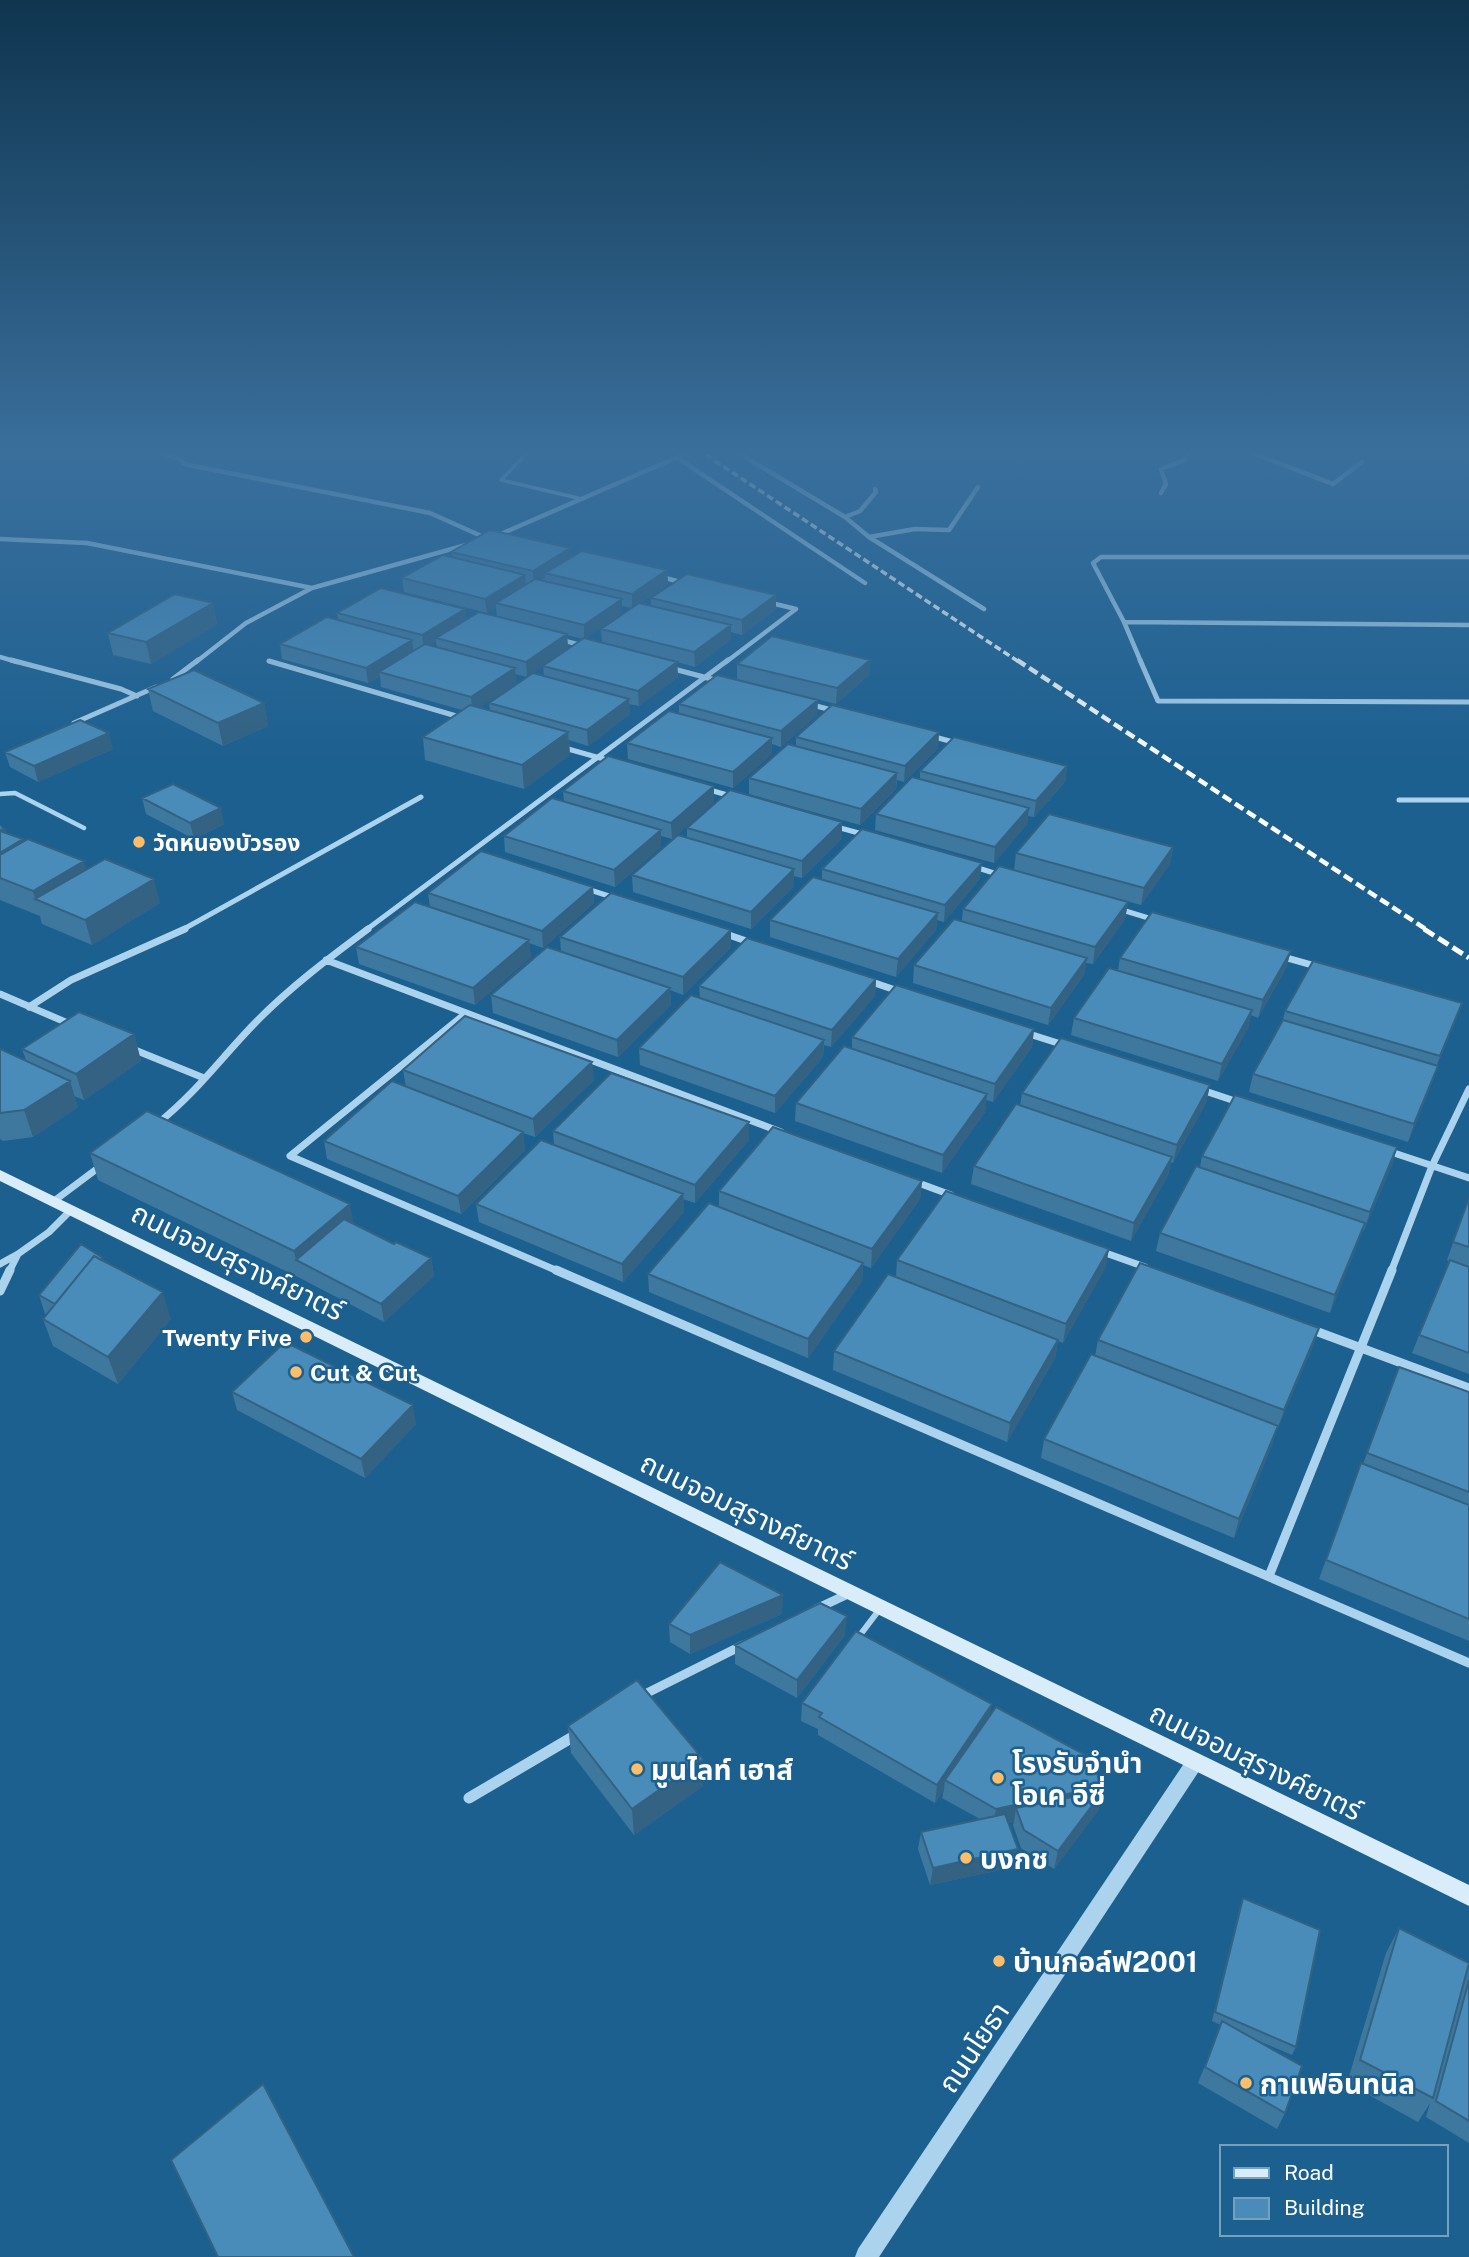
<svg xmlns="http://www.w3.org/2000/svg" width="1469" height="2257" viewBox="0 0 1469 2257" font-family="'Public Sans','Noto Sans Thai',sans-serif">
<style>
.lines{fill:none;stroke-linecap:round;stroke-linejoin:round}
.service-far2{stroke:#abd3ee;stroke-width:3.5}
.service-far1{stroke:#abd3ee;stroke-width:4.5}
.service{stroke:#abd3ee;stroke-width:6}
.minor-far4{stroke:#abd3ee;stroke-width:4.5}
.minor-far3{stroke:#abd3ee;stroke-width:5}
.minor-far2{stroke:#abd3ee;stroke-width:7}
.minor-far1{stroke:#abd3ee;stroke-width:9}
.minor{stroke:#abd3ee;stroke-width:11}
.tertiary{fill:#abd3ee;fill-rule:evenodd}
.secondary{fill:#d8ecfa;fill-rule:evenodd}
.rail-far2{stroke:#fff;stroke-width:3.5;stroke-dasharray:7 3.5;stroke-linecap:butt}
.rail-far1{stroke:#fff;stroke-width:4.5;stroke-dasharray:10 4.5;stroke-linecap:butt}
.rail{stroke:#fff;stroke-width:5;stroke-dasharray:12 5;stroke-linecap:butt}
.wall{fill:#3f789f;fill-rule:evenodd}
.shaded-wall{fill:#336282}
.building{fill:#498cb9;stroke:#336282;stroke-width:2}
.poi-dot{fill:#febe69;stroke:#1c6090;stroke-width:2.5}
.labels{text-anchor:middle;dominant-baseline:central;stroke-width:5;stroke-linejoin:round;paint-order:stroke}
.poi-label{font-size:23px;font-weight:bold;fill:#fff;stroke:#1c6090;text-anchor:start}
.near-street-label{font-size:28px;fill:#fff;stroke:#1c6090}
.near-poi-label{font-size:28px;font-weight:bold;fill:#fff;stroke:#1c6090;text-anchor:start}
</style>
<rect width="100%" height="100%" fill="#1c6090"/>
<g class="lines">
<!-- service-far2 -->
<path class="service-far2" d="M531,449L501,480L582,499"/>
<!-- service-far1 -->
<path class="service-far1" d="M0,794L15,793L84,828"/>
<!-- service -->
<path class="service" d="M857,1639L879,1610"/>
<!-- minor-far4 -->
<path class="minor-far4" d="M151,449L180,459L184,464L430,513L488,539
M732,449L845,517L860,511L876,492L875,489
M1242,449L1333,484L1362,462
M676,457L865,583
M1161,493L1166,484L1161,469L1184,460L1190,451L1196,449
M845,517L869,537L915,529L949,530L978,487
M494,537L696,449
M869,537L984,609
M0,539L87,543L312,588
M658,576L684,583
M1124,622L1093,563L1101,557H1469
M558,639L584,646
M0,657L17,662
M196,662L246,623L312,588L466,545
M726,662L796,609L767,602
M1141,662L1124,622L1469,625"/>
<!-- minor-far3 -->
<path class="minor-far3" d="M11,660L121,689L137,696
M1140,660L1158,701L1469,702
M269,661L463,718
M670,668L719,681
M173,679L198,660
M809,704L835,711
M74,723L156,687
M931,736L957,743
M561,747L614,762
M706,789L731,796
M1399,800H1469
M833,826L866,835
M975,867L1000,875
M587,889L615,898
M1119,909L1155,920
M182,930L421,797
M366,930L728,660"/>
<!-- minor-far2 -->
<path class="minor-far2" d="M723,933L752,943
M1280,956L1319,967
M326,960L781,1132
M869,981L901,992
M0,994L70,1024
M29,1007L71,980L185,929
M465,1014L290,1156L560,1272
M1026,1033L1064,1045
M130,1048L204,1078
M1202,1090L1241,1103
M157,1124C197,1092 221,1058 255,1023C289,988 329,958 368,929
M1388,1151L1469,1178
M913,1181L951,1195
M54,1201L102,1165
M1100,1251L1145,1267
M0,1264L18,1254
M9,1272L18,1254L49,1232L71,1210
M1391,1272L1432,1166L1469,1089"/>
<!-- minor-far1 -->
<path class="minor-far1" d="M556,1270L1469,1663
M0,1291L10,1270
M1310,1329L1469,1388
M1269,1576L1392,1270
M816,1609L850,1593
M641,1696L743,1645"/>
<!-- minor -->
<path class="minor" d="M469,1798L576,1735"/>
<!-- tertiary -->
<path class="tertiary" d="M1195,1754L1201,1756L1204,1762L1201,1768L879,2257H855L858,2249L1189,1756Z"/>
<!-- secondary -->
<path class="secondary" d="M0,1170L1469,1885V1906L0,1181Z"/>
<!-- rail-far2 -->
<path class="rail-far2" d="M697,449L1019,662"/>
<!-- rail-far1 -->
<path class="rail-far1" d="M1017,660L1427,930"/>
<!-- rail -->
<path class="rail" d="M1424,929L1469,958"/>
</g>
<!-- wall -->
<path class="wall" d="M451,552L571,558L667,570L668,584L640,603L651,606V598L776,595V609L742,635L731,632V639L695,667L677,662L678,677L639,706L629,704L630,714L588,746L569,740L570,755L524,789L425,760L423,737L462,710L381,687L380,676L368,683L282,659L280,644L338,620L337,613L465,609L466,620L497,617L496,607L487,613L404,592L402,578L452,557ZM622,606L632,608L601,629L602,643L585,639ZM567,635L583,639L543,666L544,676L489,703L490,710L480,707L516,683L515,674L527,677L568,649ZM436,642L437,647L430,646Z
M213,603L217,624L151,664L113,655L108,633Z
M870,660L869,675L836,704L737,679V664Z
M148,689L264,703L268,726L223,746L153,711Z
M818,700L817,715L781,747L772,744V754L733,788L628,759L627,743L679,714V704Z
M939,732L938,748L904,782L897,780L896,789L860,825L749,794V778L796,746V737Z
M113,749L38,782L10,767L5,752Z
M1067,766L1065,782L1034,817L1028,816L1027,824L994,863L875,830L876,814L920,779V771Z
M714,786V802L672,839L661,836V847L615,887L505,852L504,836L564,802L563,791Z
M142,798L224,824L194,839L146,814Z
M842,822V838L802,878L794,876V886L751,929L633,892L632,875L687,838V828Z
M0,825L7,833L23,839L24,842L87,869L160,903L92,945L42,924L40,916L0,900Z
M1173,847L1170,864L1141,905L1014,870L1016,853Z
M822,869L980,879L944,922L937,920L936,930L896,977L770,937V920L822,879Z
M593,887L594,903L543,948L529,943L531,957L475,1005L359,964L356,947L430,907L428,893Z
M1128,902L1125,919L1093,964L1086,963L1084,975L1048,1025L913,983L914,965L962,921L963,909Z
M560,937L731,947L683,995L670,990L671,1005L618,1057L493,1013L491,995L561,951Z
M1291,951L1286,968L1258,1018L1251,1015L1248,1028L1218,1081L1071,1035L1074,1018L1118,970L1120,958Z
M876,979L875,996L831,1047L824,1045L823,1057L775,1113L640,1065L639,1048L700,998L699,986Z
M1462,1003L1456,1020L1437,1065L1432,1083L1408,1142L1249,1092L1253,1074L1283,1020L1285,1011Z
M1034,1029L1032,1047L993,1102L986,1100L985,1112L942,1173L795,1121L796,1103L852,1049V1037Z
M134,1034L141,1061L84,1100L74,1096L78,1107L33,1137L3,1141L0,1139V1049L26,1060L22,1049Z
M403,1070L594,1080L535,1137L523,1133L525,1150L461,1214L327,1159L324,1141L406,1087Z
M1210,1085L1206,1103L1173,1163L1171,1162L1168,1175L1131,1241L971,1184L974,1166L1020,1106L1022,1093Z
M553,1131L749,1140L695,1203L683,1199L684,1212L623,1282L479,1222L476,1204L554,1145Z
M1397,1147L1392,1165L1364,1230H1363L1330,1313L1156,1251L1160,1233L1200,1167L1202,1156Z
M90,1153L354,1224L394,1244L431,1258L434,1276L384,1322L300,1278L98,1180Z
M922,1181L920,1199L871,1268L863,1265L862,1281L808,1358L649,1292L648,1274L719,1207V1191Z
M1469,1197V1374L1412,1353L1449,1261L1447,1260Z
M1109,1249L1105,1268L1063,1343L1058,1341L1055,1358L1007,1442L833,1370L834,1351L896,1277L897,1260Z
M104,1262L171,1319L118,1384L53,1346L43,1319L47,1314H45L39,1295Z
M1319,1328L1313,1346L1277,1429L1272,1445L1234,1538L1041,1458L1044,1439L1095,1356L1098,1340Z
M1399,1367L1469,1392V1641L1319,1579L1361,1463L1363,1464Z
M232,1392L416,1424L365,1478L237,1410Z
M782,1614L690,1654L670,1642L669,1624Z
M845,1635L797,1698L735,1664V1645Z
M802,1703L990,1715L1101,1787L1099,1792L1103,1791L1099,1809L1054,1869L1021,1848L1013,1825L1014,1822L1008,1823L1014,1867L930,1885L918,1849L921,1832L980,1819L942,1798L944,1790L935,1803L818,1735V1729L801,1721Z
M568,1726L703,1759V1786L634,1835L571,1753Z
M1243,1898L1296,2047L1292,2055L1254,2039L1285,2113L1277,2129L1198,2083L1221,2025L1212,2021L1240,1907Z
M1399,1928L1469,1963V2143L1426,2117L1430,2103L1418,2122L1347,2083L1386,1953Z"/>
<!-- shaded-wall -->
<path class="shaded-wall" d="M570,548L571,562L545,573V578L534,585L533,571Z
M667,570L668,584L632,608V594Z
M525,575L526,589L496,603V607L487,613L485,599Z
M776,595V609L742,635V620Z
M622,599V614L584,639V625Z
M213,603L217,624L151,664L146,642Z
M465,609L466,624L436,638V642L424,650L422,635Z
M731,625V639L695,667L694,652Z
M567,634L568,649L527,677L526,662Z
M412,640L414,655L379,672L380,676L368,683L366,668Z
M870,660L869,675L836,704L837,688Z
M677,662L678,677L639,706L638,691Z
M515,668L516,683L473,713L471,697Z
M629,699L630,714L588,746L587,730Z
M818,700L817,715L781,747V731Z
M264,703L268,726L223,746L218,723Z
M568,732L570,755L524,789L522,765Z
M939,732L938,748L904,782L905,766Z
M109,733L113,749L38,782L34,766Z
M772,738V754L733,788V772Z
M1067,766L1065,782L1034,817L1036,801Z
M897,773L896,789L860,825L861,809Z
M714,786V802L672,839L671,823Z
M221,808L224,824L194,839L190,823Z
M1029,808L1027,824L994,863L995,847Z
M842,822V838L802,878V861Z
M5,827L11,846L23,839L31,864L0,878V830Z
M661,830V847L615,887L614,870Z
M1173,847L1170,864L1141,905L1144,888Z
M84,861L91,885L35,899L33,891Z
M982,863L980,879L944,922L945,905Z
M794,869V886L751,929V912Z
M154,879L160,903L92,945L85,920Z
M593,887L594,903L543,948L542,931Z
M1128,902L1125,919L1093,964L1095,947Z
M938,913L936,930L896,977L898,959Z
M731,930V947L683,995V977Z
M529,940L531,957L475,1005L473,988Z
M1291,951L1286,968L1258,1018L1263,1000Z
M1087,958L1084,975L1048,1025L1051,1008Z
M876,979L875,996L831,1047L832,1030Z
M670,988L671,1005L618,1057L617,1040Z
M1462,1003L1456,1020L1434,1073L1440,1056Z
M1252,1010L1248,1028L1218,1081L1222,1064Z
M1034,1029L1032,1047L993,1102L995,1084Z
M134,1034L141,1061L84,1100L76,1074Z
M824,1040L823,1057L775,1113V1096Z
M592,1062L594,1080L535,1137L533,1119Z
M1438,1066L1432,1083L1408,1142L1414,1124Z
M70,1081L78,1107L33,1137L24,1110Z
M1210,1085L1206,1103L1173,1163L1177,1145Z
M987,1094L985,1112L942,1173L943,1155Z
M749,1122V1140L695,1203V1185Z
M523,1132L525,1150L461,1214L458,1196Z
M1397,1147L1392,1165L1364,1230L1370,1212Z
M1172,1157L1168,1175L1131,1241L1134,1223Z
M922,1181L920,1199L871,1268L872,1249Z
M683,1194L684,1212L623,1282L622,1264Z
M350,1204L355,1231L296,1260L294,1251Z
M1365,1223L1359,1241L1330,1313L1335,1295Z
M1109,1249L1105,1268L1063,1343L1066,1324Z
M431,1258L434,1276L384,1322L381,1304Z
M863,1263L862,1281L808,1358V1339Z
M163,1292L171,1319L118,1384L108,1357Z
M1319,1328L1313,1346L1278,1429L1284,1410Z
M1058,1340L1055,1358L1007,1442L1010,1423Z
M413,1405L416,1424L365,1478L361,1459Z
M1278,1426L1272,1445L1234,1538L1239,1519Z
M783,1595L782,1614L690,1654V1635Z
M847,1616L845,1635L797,1698V1680Z
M992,1704L989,1722L945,1780L944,1790L935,1803L937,1785Z
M703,1759V1786L634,1835L632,1809Z
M1101,1787L1098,1798L1103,1791L1099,1809L1054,1869L1058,1851L1016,1808L1014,1822L993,1826L996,1809Z
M1018,1849L1014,1867L930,1885L933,1868Z"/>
<!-- building -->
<path class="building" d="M490,530L570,548L533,571L451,552Z
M582,551L667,570L632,594L545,573Z
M443,555L525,575L485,599L402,578Z
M687,574L776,595L742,620L651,598Z
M535,579L622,599L584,625L496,603Z
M381,588L465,609L422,635L337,613Z
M175,594L213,603L146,642L108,633Z
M639,603L731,625L694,652L601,629Z
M479,612L567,634L526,662L436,638Z
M327,617L412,640L366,668L280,644Z
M772,636L870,660L837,688L737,664Z
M584,638L677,662L638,691L543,666Z
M425,644L515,668L471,697L379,672Z
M194,670L264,703L218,723L148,689Z
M533,673L629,699L587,730L489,703Z
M717,675L818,700L781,731L679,704Z
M470,705L568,732L522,765L423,737Z
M832,705L939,732L905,766L796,737Z
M669,711L772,738L733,772L627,743Z
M80,720L109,733L34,766L5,752Z
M954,737L1067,766L1036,801L920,771Z
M788,744L897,773L861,809L749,778Z
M608,756L714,786L671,823L563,791Z
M912,777L1029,808L995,847L876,814Z
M173,784L221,808L190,823L142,798Z
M730,790L842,822L802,861L687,828Z
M552,798L661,830L614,870L504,836Z
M1049,814L1173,847L1144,888L1016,853Z
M862,829L982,863L945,905L822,869Z
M0,831L23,839L0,853Z
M678,835L794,869L751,912L632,875Z
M28,839L84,861L33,891L0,878V855Z
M481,851L593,887L542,931L428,893Z
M105,859L154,879L85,920L35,899Z
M999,866L1128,902L1095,947L963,909Z
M813,877L938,913L898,959L770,920Z
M611,893L731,930L683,977L560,937Z
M415,902L529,940L473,988L356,947Z
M1152,912L1291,951L1263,1000L1120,958Z
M954,919L1087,958L1051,1008L914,965Z
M747,938L876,979L832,1030L699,986Z
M547,947L670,988L617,1040L491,995Z
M1313,961L1462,1003L1440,1056L1285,1011Z
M1109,968L1252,1010L1222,1064L1074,1018Z
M896,985L1034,1029L995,1084L852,1037Z
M691,995L824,1040L775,1096L639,1048Z
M79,1012L134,1034L76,1074L22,1049Z
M465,1016L592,1062L533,1119L403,1070Z
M1283,1020L1438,1066L1414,1124L1253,1074Z
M1061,1038L1210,1085L1177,1145L1022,1093Z
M844,1046L987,1094L943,1155L796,1103Z
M0,1049L70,1081L24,1110L0,1113Z
M611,1073L749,1122L695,1185L553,1131Z
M392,1081L523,1132L458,1196L324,1141Z
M1235,1095L1397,1147L1370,1212L1202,1156Z
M1016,1104L1172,1157L1134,1223L974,1166Z
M147,1111L350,1204L294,1251L90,1153Z
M773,1127L922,1181L872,1249L719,1191Z
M541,1140L683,1194L622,1264L476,1204Z
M1196,1166L1365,1223L1335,1295L1160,1233Z
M946,1191L1109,1249L1066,1324L897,1260Z
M1469,1198V1247L1453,1242Z
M709,1203L863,1263L808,1339L648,1274Z
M344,1219L394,1244L396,1242L431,1258L381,1304L296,1260Z
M81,1244L103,1258L101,1260L94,1256L55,1304L39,1295Z
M94,1256L163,1292L108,1357L43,1319Z
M1450,1260L1469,1267V1353L1419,1335Z
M1140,1263L1319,1328L1284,1410L1098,1340Z
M888,1274L1058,1340L1010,1423L834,1351Z
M285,1342L413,1405L361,1459L232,1392Z
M1091,1354L1278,1426L1239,1519L1044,1439Z
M1399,1367L1469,1392V1492L1367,1453Z
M1361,1463L1469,1505V1619L1326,1560Z
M720,1562L783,1595L690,1635L669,1624Z
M820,1603L847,1616L797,1680L735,1645Z
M856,1631L992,1704L937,1785L819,1717L822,1713L802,1703Z
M637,1680L703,1759L632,1809L568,1726Z
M996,1707L1093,1759L1101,1787L996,1809L945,1780Z
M1103,1791L1058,1851L1024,1830L1016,1808Z
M1005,1814L1018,1849L933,1868L921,1832Z
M1243,1898L1320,1930L1296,2047L1215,2012Z
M1399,1928L1469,1963L1433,2098L1360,2060Z
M1469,1980V2121L1436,2101Z
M1222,2021L1302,2066L1285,2113L1205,2067Z
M263,2084L354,2257H218L171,2160Z"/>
<!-- sky -->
<linearGradient id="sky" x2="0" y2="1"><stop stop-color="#0f354f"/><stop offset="0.59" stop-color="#3a6f9c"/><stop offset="1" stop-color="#3a6f9c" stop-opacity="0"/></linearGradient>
<rect width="1469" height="765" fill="url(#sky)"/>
<!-- markers -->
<g class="poi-dot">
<circle cx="139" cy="842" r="7"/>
<circle cx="306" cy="1337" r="7"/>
<circle cx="296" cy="1372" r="7"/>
<circle cx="637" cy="1769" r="7"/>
<circle cx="998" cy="1778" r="7"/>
<circle cx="966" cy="1858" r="7"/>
<circle cx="999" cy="1961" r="7"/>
<circle cx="1246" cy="2083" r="7"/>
</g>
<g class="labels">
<!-- poi labels -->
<g class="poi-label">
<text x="153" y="842">วัดหนองบัวรอง</text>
<text x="292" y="1337" text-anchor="end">Twenty Five</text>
<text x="310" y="1372">Cut &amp; Cut</text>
</g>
<!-- near-street labels -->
<g class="near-street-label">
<text transform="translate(238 1261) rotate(26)">ถนนจอมสุรางค์ยาตร์</text>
<text transform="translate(747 1511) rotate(26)">ถนนจอมสุรางค์ยาตร์</text>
<text transform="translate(1256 1761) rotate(26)">ถนนจอมสุรางค์ยาตร์</text>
<text transform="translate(973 2047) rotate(-56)">ถนนโยธา</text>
</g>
<!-- near-poi labels -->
<g class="near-poi-label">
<text x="1012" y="1762">โรงรับจำนำ<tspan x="1012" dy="32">โอเค อีซี่</tspan></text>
<text x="651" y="1769">มูนไลท์ เฮาส์</text>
<text x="980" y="1858">บงกช</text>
<text x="1013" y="1961">บ้านกอล์ฟ2001</text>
<text x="1260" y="2083">กาแฟอินทนิล</text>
</g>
</g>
<!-- legend -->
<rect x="1220" y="2145" width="228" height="91" fill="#1c6090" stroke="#77a0bc" stroke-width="2"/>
<rect x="1234" y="2168" width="35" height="10" fill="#d8ecfa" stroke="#77a0bc" stroke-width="2"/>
<text x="1284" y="2180" font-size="21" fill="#ffffff">Road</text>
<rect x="1234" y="2198" width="35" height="21" fill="#498cb9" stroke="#77a0bc" stroke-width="2"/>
<text x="1284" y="2215" font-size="21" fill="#ffffff">Building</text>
</svg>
